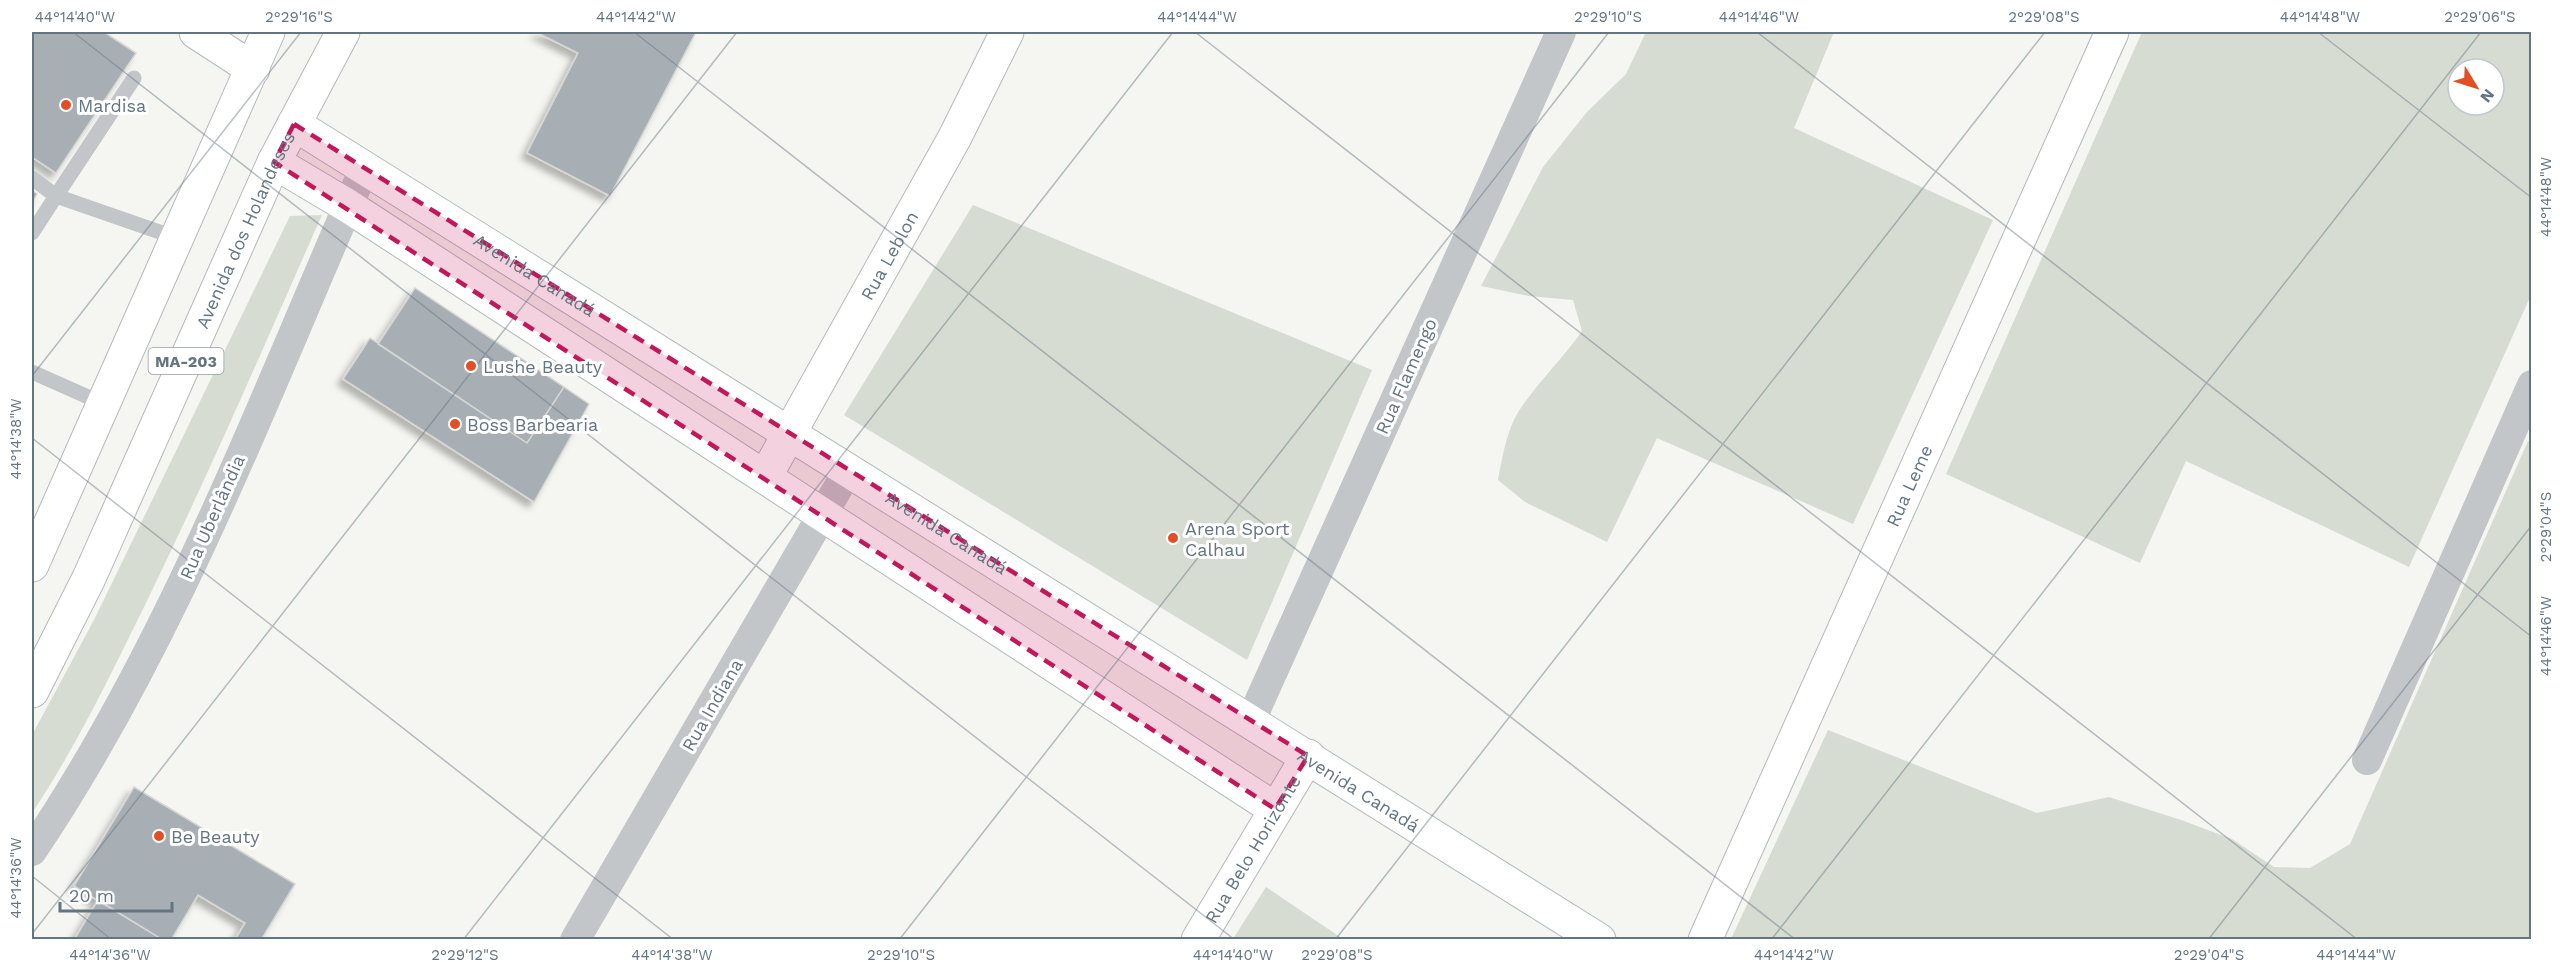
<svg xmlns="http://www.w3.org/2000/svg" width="2563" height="971" viewBox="0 0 2563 971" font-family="'Work Sans',sans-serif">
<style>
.green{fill:#d6dcd2;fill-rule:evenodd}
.building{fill:#a7afb4;stroke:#d6d6d4;stroke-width:1.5;filter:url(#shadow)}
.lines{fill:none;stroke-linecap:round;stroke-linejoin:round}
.secondary-casing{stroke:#b4babe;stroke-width:35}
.primary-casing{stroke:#b5b9bd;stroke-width:35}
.lane{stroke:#c2c6c9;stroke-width:15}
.street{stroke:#c2c6c9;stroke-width:30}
.secondary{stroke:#fff;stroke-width:33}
.primary{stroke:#fff;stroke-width:33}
.marked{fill:#c2185b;fill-opacity:0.2;stroke:#c2185b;stroke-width:4.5;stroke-dasharray:12 8;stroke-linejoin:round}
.ticks{fill:none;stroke:#647582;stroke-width:1.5;stroke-opacity:0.45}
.poi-dot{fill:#e24f24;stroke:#fff;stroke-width:2}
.labels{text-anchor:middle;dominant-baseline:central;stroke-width:6;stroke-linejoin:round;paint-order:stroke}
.shield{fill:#fff;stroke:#929ea8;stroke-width:1.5}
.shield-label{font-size:16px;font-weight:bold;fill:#647582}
.poi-label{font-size:18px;fill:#647582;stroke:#fff;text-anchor:start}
.street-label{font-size:18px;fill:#647582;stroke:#fff}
.neatline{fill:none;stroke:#647582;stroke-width:2}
.ticks-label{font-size:15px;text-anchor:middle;fill:#647582}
</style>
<defs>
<filter id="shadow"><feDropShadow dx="-5.5" dy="5.5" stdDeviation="3" flood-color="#0004"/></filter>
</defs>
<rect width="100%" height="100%" fill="#f5f5f1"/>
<!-- green -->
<path class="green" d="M1646,32H1834L1794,128L1993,220L1853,524L1657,438L1607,542L1525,502L1498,480C1503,455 1507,426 1523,405C1541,379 1564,357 1582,331L1573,300L1529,296L1481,286L1543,167L1587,112L1626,74Z
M2142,32H2531V295L2409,567L2186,461L2140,563L1946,474ZM2458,69H2494V105H2458Z
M973,205L1372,370L1247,660L844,415Z
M322,215C264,346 207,478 144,607C110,676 75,749 32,813V735L94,620L290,216Z
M2528,441L2532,443L2531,939H1731L1828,730L2037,813L2109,797L2181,820L2232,839L2274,867L2310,868L2350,844Z
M1266,887L1343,939H1233Z"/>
<!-- building -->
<path class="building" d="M32,32H104L136,53L56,173L32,157Z
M536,32H696L610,196L527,153L578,53Z
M32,190L37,194L32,203Z
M415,288L564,387L527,443L378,344Z
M370,338L527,443L564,387L589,404L534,502L343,379Z
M134,787L295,884L261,940H235L245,923L198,895L171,940H163L74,886Z
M98,900L163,940H74Z"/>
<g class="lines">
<!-- secondary casing -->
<g class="secondary-casing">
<g id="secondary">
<path d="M196,32L253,69"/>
<path id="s1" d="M294,124L1599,940"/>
<path d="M274,162L348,206L1275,809"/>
<path id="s2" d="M765,477L955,137L1007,32"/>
<path id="s3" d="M1198,940L1308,756"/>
<path id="s4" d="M1705,940L2112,32"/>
</g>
</g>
<!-- primary casing -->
<g class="primary-casing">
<g id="primary">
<path d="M32,565L268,32"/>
<path id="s5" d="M32,691L89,578L274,162L343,32"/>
</g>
</g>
<!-- lane -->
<path class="lane" d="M134,78L56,196L177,238
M32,178L56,196L32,233
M32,372L104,404"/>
<!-- street -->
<path class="street" d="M1251,720L1561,32
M2367,760L2532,385
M32,851C174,640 263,399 365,167
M575,940L849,469"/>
<!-- secondary -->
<use href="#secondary" class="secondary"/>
<!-- primary -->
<use href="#primary" class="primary"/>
</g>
<!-- marked area -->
<path class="marked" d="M294,124L1308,756L1275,809L274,162Z"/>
<!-- ticks -->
<path class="ticks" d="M73,32L1235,940M634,32L1796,940M1195,32L2358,940M1757,32L2532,637M2318,32L2532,198M32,376L301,32M32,438L674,940M32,876L112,940M32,934L737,32M463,940L1173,32M899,940L1609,32M1335,940L2045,32M1771,940L2481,32M2208,940L2532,525"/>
<!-- markers -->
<g class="poi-dot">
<circle cx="66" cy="105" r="6"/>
<circle cx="471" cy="366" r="6"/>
<circle cx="455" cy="424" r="6"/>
<circle cx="1173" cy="538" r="6"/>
<circle cx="159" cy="836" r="6"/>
</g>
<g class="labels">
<!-- shield labels -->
<rect class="shield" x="148.5" y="348" width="75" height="26" rx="4.5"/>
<g class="shield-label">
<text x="186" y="361">MA-203</text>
</g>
<!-- poi labels -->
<g class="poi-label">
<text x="78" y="105">Mardisa</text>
<text x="483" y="366">Lushe Beauty</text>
<text x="467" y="424">Boss Barbearia</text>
<text x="1185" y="528">Arena Sport<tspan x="1185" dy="21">Calhau</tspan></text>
<text x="171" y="836">Be Beauty</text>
</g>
<!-- street labels -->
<g class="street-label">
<text stroke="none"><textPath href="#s5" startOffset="508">Avenida dos Holandeses</textPath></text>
<text stroke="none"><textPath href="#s2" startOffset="254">Rua Leblon</textPath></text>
<text stroke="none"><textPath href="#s1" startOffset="284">Avenida Canadá</textPath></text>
<text transform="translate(1406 376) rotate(-66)">Rua Flamengo</text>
<text stroke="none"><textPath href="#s4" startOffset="498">Rua Leme</textPath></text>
<text transform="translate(212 517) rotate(-66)">Rua Uberlândia</text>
<text stroke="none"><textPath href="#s1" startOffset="770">Avenida Canadá</textPath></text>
<text transform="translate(712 705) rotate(-60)">Rua Indiana</text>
<text stroke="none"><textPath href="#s1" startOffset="1256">Avenida Canadá</textPath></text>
<text stroke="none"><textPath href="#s3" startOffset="106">Rua Belo Horizonte</textPath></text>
</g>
</g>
<!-- border -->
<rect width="2563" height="971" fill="none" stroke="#ffffff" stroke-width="66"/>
<!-- north arrow -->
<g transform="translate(2476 87) rotate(128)"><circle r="28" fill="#ffffff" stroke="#c1c8cd" stroke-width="1.5"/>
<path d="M0-4.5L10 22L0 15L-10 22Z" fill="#e24f24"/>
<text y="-9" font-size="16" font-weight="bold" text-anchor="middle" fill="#647582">N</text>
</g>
<!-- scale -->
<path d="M60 902v9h112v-9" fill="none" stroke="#647582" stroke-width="3"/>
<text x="69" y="902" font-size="18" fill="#647582" stroke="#ffffff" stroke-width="4.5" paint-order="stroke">20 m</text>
<rect x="33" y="33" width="2497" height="905" class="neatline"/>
<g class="ticks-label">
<text x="75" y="22">44°14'40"W</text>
<text x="299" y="22">2°29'16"S</text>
<text x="636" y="22">44°14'42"W</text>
<text x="1197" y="22">44°14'44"W</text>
<text x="1608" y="22">2°29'10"S</text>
<text x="1759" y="22">44°14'46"W</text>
<text x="2044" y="22">2°29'08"S</text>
<text x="2320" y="22">44°14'48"W</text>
<text x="2480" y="22">2°29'06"S</text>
<text transform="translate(2546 197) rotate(-90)" y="5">44°14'48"W</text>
<text transform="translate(16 439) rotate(-90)" y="5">44°14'38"W</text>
<text transform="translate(2546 527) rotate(-90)" y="5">2°29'04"S</text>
<text transform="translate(2546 636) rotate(-90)" y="5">44°14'46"W</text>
<text transform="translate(16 878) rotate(-90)" y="5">44°14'36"W</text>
<text x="110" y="960">44°14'36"W</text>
<text x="465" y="960">2°29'12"S</text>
<text x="672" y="960">44°14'38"W</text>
<text x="901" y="960">2°29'10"S</text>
<text x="1233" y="960">44°14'40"W</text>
<text x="1337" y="960">2°29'08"S</text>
<text x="1794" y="960">44°14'42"W</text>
<text x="2209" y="960">2°29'04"S</text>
<text x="2356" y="960">44°14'44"W</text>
</g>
</svg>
